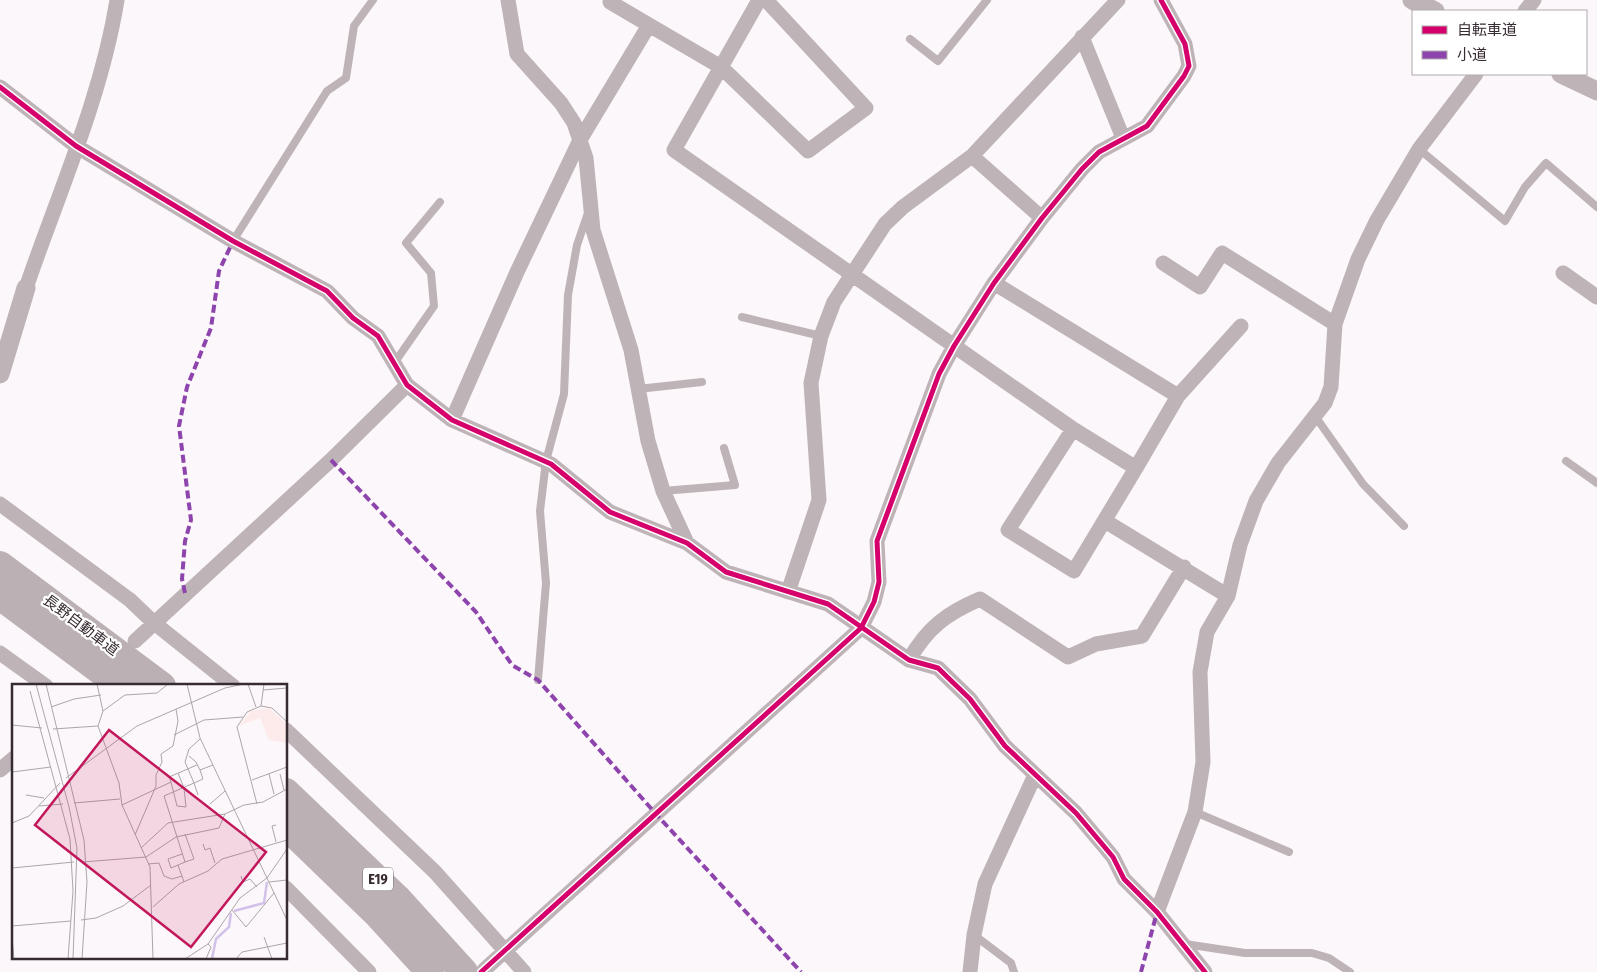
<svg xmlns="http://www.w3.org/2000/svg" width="1597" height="972" viewBox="0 0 1597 972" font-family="'Fira Sans Condensed','Noto Sans JP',sans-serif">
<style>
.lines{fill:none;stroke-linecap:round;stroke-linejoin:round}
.service{stroke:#beb4b7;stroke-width:8}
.minor{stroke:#beb4b7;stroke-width:15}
.tertiary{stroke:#beb4b7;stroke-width:19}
.motorway{stroke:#bbb0b3;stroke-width:28}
.quiet{stroke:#8e44ad;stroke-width:4;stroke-dasharray:8 4;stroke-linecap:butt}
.cycleway-casing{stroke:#fff;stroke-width:8}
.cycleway{stroke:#d6006c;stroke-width:5}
.labels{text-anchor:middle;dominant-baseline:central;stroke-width:4.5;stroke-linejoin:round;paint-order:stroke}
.shield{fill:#fff;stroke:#736b70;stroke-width:1}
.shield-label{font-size:14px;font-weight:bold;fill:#372b32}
.street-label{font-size:15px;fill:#372b32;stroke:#fff}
.inset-river{fill:none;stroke:#d2c2ea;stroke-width:2.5}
.inset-road{fill:none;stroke:#ada5aa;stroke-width:1}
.view{fill:#c2185b;fill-opacity:0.15;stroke:#c2185b;stroke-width:2.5}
.inset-edge{fill:none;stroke:#372b32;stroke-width:2.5}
</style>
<rect width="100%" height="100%" fill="#fcf7fa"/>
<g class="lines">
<!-- service -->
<path class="service" d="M910,39L938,61L987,0
M1419,149L1505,221L1525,187L1546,163L1597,207
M233,241L327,91L346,78L354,26L373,0
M742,317L821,336
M395,362L434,306L431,273L406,243L440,202
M638,389L702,382
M1315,416L1363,484L1404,526
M1566,461L1597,483
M663,491L735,485L724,448
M538,680L546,583L540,511L546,461L564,394L568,295L577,245L588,213
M1195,812L1289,852
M974,935L1011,963L1014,972
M1185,944L1245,953H1312L1329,958L1350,972"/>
<!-- minor -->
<path class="minor" d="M508,0L517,54L561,103L574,123L586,158L593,230L631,350L648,441L663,491L687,543
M759,0L674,150L1073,429L1136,468L1178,396L994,283
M1525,11L1534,0
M649,25L721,67L808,151L866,108L766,0
M1082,37L1123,138
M0,87L76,146L233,241L327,291L353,318L378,336L407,385L452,420L551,464L610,512L687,543L726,572L828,604L909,660L938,668L970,699L1005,746L1076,813L1113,857L1124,879L1157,912L1205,972
M972,156L1042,218
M1163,263L1200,287L1222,253L1335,324
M1563,273L1597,297
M26,288C58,194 101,99 117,0
M1178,396L1241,326
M452,420L517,272L580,140L649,25L610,2L611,0
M1073,429L1008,530L1074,571L1136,468
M0,504L130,600L153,622L233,686
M1105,521L1228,596
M788,592L819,500L811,383L821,336L834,302L885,224L903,207L972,156L1118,0
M135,641L331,460L407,385
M0,653L46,686
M909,660C927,628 947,613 980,599L1068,657L1096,644L1142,636L1184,567
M286,730L435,872L524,972
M0,770L14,758
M286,888L369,972
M1157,912L1195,812L1203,762L1200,672L1207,632L1228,596L1240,545L1256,501L1278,463L1325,403L1331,387L1335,324L1358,259L1377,220L1419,149L1476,74
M484,970L861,628L874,602L879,582L877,541L939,374L954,346L994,283L1042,218L1082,169L1099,152L1147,126L1184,76L1189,66L1185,44L1161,0
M970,972L974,935L985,884L1035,775"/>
<!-- tertiary -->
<path class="tertiary" d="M1412,0L1435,11
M1561,74L1597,91
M0,374L26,288"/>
<!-- motorway -->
<path class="motorway" d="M0,565L162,686
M0,596L121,686
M286,792L397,898L464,972
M286,826L378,915L430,972"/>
<!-- quiet -->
<path class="quiet" d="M331,460L476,612L512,665L538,680L656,814L801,972
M185,593L182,579L185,541L191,520L179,426L187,387L211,328L219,271L233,241
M1141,972L1157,912"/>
<!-- cycleway casing -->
<g class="cycleway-casing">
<path id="cycleway" d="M0,87L76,146L233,241L327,291L353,318L378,336L407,385L452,420L551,464L610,512L687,543L726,572L828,604L909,660L938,668L970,699L1005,746L1076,813L1113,857L1124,879L1157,912L1205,972
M481,972L861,628L874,602L879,582L877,541L939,374L954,346L994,283L1042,218L1082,169L1099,152L1147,126L1184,76L1189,66L1185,44L1161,0"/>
</g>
<!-- cycleway -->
<use href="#cycleway" class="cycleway"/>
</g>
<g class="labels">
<!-- shield labels -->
<rect class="shield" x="363" y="867.5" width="30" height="23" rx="4"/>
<g class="shield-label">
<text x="378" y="879">E19</text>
</g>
<!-- street labels -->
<g class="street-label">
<text transform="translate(81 625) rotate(37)">長野自動車道</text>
</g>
</g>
<!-- overview -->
<g transform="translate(12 684)">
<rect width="275" height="275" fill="#fcf7fa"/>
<path d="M257,24L275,40V59L257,56L248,34L227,42L239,27Z" fill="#fdebeb"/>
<path class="inset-river" d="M222,227L252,219L255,198M200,275L204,255L217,243L219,229"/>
<path class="inset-road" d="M24,0L57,123L65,164L61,275M34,0L72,156L75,198L70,275M85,0L91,27L86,42L107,99L110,121L138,183L141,275M175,0L188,54L275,236M236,0L244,23M251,6L275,4M18,7L58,155L61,207L56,275M249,22L252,0M39,23L62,15L89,11M91,27L113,11L145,9L156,0M0,41L30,44M41,45L86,42M162,51L192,36L231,33M188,55L177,65L173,78L182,99L191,95L188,86L201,81M177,72L184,78L188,86M0,88L39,83M257,90L262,110M268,90L272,106M54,94L125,42L213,4L232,0M240,96L275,83M159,98L165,122L174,123L172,104L166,89M14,111L32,114M62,119L108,115M198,120L213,107M245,120L225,43L235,28L249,22L260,24L275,38M110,121L159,98L157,93L185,81M27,122L51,120M0,139L17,132L48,99M264,141L260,142L264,158M173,150L182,175L173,178L152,112L182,99L186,111M123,151L144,102V91L150,78L149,70L161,62L166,37L164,25M191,160L193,166L198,164L203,179M129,164L156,139L213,130M170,170L156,175L159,184L173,178M71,178L134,173L164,153L207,144L213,130L232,121L251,118L275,105M136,180L147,179L152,192L160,195L170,192M166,181L172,198M0,184L62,178M229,192L231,198L238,195L245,203M257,198L275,196M141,223L167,200L196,187L210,175L275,156M220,226L234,243L262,209M69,236L84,234L111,222L139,201M0,242L59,237M252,253L260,275M0,254L2,275M173,275L196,260L228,214L255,194L275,165M194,275L199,263L196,260M224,275L230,268L275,259"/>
<path class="view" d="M97,46L254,168L179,263L23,141Z"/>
<rect width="275" height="275" class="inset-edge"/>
</g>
<!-- legend -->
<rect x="1412" y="10" width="175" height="65" fill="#ffffff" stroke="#afaaad"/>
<rect x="1422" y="26" width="25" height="8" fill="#d6006c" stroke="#afaaad"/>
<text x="1457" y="35" font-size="15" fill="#372b32">自転車道</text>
<rect x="1422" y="51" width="25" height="8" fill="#8e44ad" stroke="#afaaad"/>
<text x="1457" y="60" font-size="15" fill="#372b32">小道</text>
</svg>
